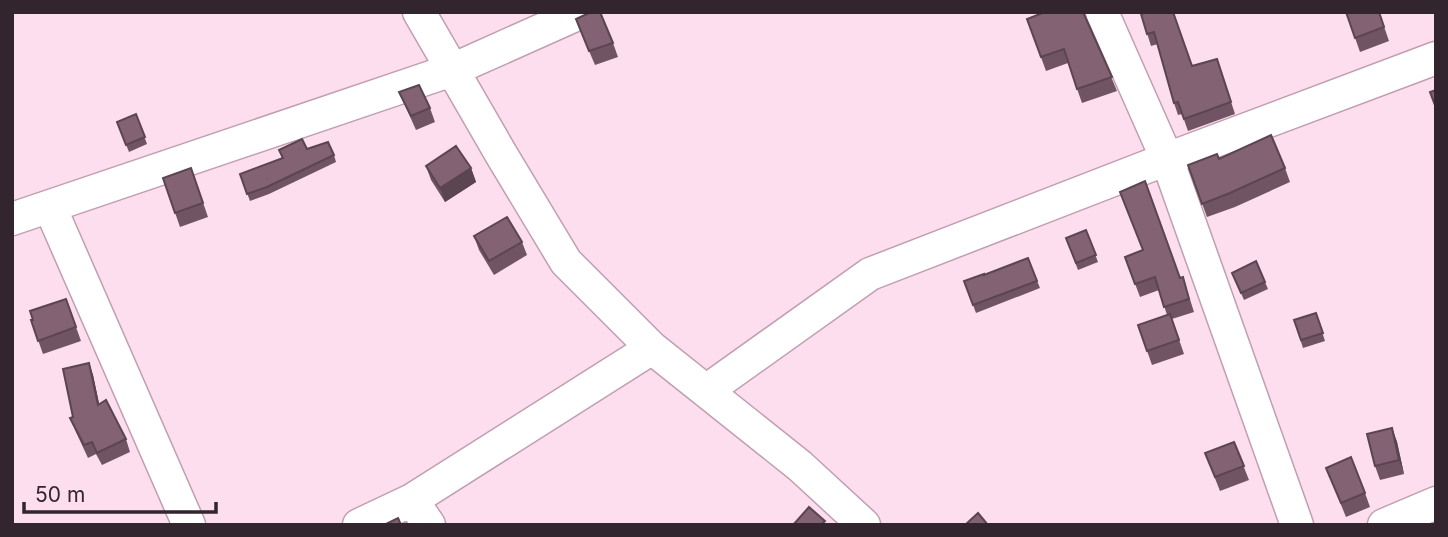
<svg xmlns="http://www.w3.org/2000/svg" width="1448" height="537" viewBox="0 0 1448 537" font-family="Inter,sans-serif">
<style>
.lines{fill:none;stroke-linecap:round;stroke-linejoin:round}
.minor-casing{stroke:#c19eb1;stroke-width:35}
.minor{stroke:#fff;stroke-width:32}
.wall{fill:#705463}
.shaded-wall{fill:#5b4550}
.building{fill:#826273;stroke:#5b4550;stroke-width:2}
</style>
<rect width="100%" height="100%" fill="#fcdeee"/>
<g class="lines">
<!-- minor casing -->
<g class="minor-casing">
<path id="minor" d="M419,12L501,154L566,262L652,348L800,466L864,525
M1102,12L1167,159L1297,525
M50,207L189,525
M12,219L452,70L582,12
M706,391L870,274L1167,159L1436,58
M412,500L429,525
M359,525L412,500L652,348
M1384,525L1436,503"/>
</g>
<!-- minor -->
<use href="#minor" class="minor"/>
</g>
<!-- wall -->
<path class="wall" d="M1045,12H1084L1117,91L1082,103L1068,63L1046,71L1027,19Z
M1346,12H1379L1389,41L1360,52Z
M1141,14L1192,66L1221,71L1235,114L1188,131L1182,114L1178,115L1174,103L1158,44L1151,46Z
M581,32L613,43L618,57L595,65Z
M399,92L430,108L435,122L416,130Z
M136,114L147,144L129,152L117,122Z
M307,149L334,155L336,162L269,194L250,201L240,174L282,158L279,150Z
M1219,159L1285,168L1290,182L1235,207L1207,217L1188,165Z
M426,166L471,168L476,182L445,202L431,180Z
M191,168L208,217L180,227L163,178Z
M1086,230L1098,262L1078,270L1066,238Z
M474,236L522,242L527,255L494,275L479,250Z
M1125,257L1180,278L1183,277L1194,312L1172,319L1184,354L1152,365L1138,325L1167,315L1159,290L1140,297Z
M1028,258L1040,288L976,313L964,281L984,275Z
M1232,273L1265,282L1268,289L1244,300Z
M66,299L81,341L43,354L31,320Z
M1316,313L1325,341L1303,348L1294,320Z
M89,363L93,375L99,404L126,439L130,452L102,465L96,454L88,458L75,430L70,418L73,417Z
M1392,428L1397,442L1404,474L1380,480L1375,466Z
M1234,442L1249,480L1220,491L1205,453Z
M1326,468L1365,493L1370,507L1346,517Z"/>
<!-- shaded-wall -->
<path class="shaded-wall" d="M471,168L476,182L445,202L440,188Z
M89,363L93,375L102,417L98,405Z
M1392,428L1397,442L1404,474L1399,460Z"/>
<!-- building -->
<path class="building" d="M591,12H600L613,43L589,51L576,19Z
M1045,12H1083L1112,77L1077,89L1064,49L1041,57L1027,19Z
M1147,12H1173L1192,66L1217,59L1231,102L1184,119L1178,102L1174,103L1154,32L1147,34L1141,14Z
M1346,12H1379L1384,27L1355,38Z
M419,85L430,108L411,116L399,92Z
M1436,90V108L1430,92Z
M136,114L145,137L126,145L117,122Z
M1271,135L1285,168L1230,193L1202,204L1188,165L1217,154L1219,159Z
M302,139L307,149L328,142L334,155L267,187L247,194L240,174L283,158L279,150Z
M456,146L471,168L440,188L426,166Z
M191,168L203,203L175,213L163,178Z
M1145,181L1180,278L1183,277L1189,299L1164,307L1155,277L1135,284L1125,257L1143,250L1120,192Z
M507,217L522,242L489,261L474,236Z
M1086,230L1096,255L1076,263L1066,238Z
M1028,258L1037,281L973,305L964,281L984,274V275Z
M1256,261L1265,282L1241,293L1232,273Z
M66,299L76,327L38,341L31,320H33L30,311Z
M1316,313L1323,333L1301,340L1294,320Z
M1170,314L1179,340L1147,351L1138,325Z
M89,363L98,405L106,400L126,439L97,453L92,442L84,445L70,418L73,417L63,369Z
M1392,428L1399,460L1375,466L1367,434Z
M1234,442L1244,466L1215,477L1205,453Z
M1351,457L1365,493L1341,503L1326,468Z
M809,507L825,521L821,525H793Z
M978,513L988,525H965Z
M398,518L401,525H384Z"/>
<!-- border -->
<rect width="1448" height="537" fill="none" stroke="#33252d" stroke-width="28"/>
<!-- scale -->
<path d="M24 502v10h192v-10" fill="none" stroke="#33252d" stroke-width="3.5"/>
<text x="35" y="502" font-size="21" fill="#33252d" stroke="#fcdeee" stroke-width="5" paint-order="stroke">50 m</text>
</svg>
